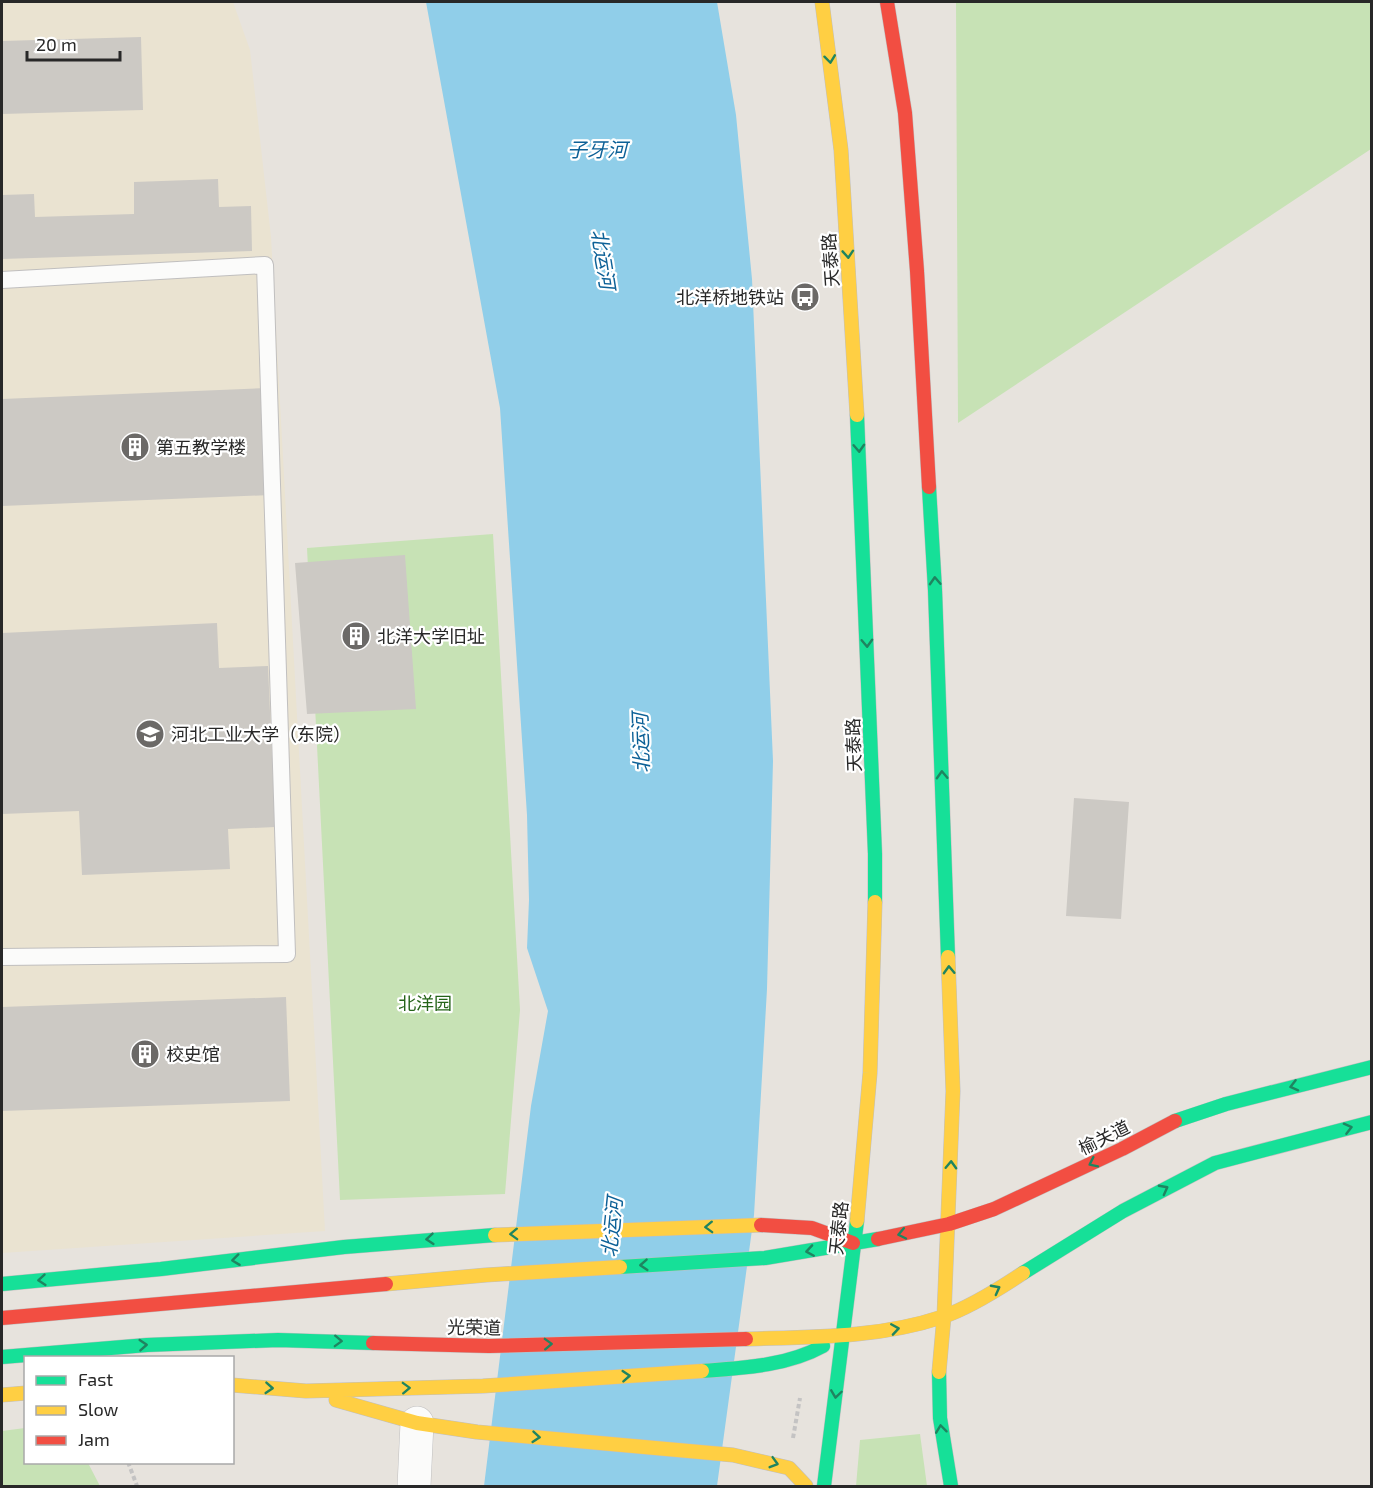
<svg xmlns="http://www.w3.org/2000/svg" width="1373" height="1488" viewBox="0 0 1373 1488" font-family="'Exo 2','Noto Sans SC',sans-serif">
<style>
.education{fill:#eae3d1}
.green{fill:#c7e2b5}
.water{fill:#90cee9}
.building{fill:#ccc9c4}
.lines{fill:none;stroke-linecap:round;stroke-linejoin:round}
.lane-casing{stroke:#c0bfbf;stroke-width:18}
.street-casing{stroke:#c0bfbf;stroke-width:34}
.fast-casing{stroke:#c0bfbf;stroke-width:15}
.slow-casing{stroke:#c0bfbf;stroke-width:15}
.jam-casing{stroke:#c0bfbf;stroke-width:15}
.path{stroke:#c4c3c3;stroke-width:4;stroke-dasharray:4.5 3;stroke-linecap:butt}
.lane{stroke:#fbfbfa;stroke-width:16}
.street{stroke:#fbfbfa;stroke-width:33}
.fast{stroke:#16e098;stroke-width:14}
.slow{stroke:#ffcf43;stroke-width:14}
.jam{stroke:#f24e42;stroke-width:14}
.oneway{stroke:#1f8460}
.labels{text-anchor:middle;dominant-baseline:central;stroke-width:4.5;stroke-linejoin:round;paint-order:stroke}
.street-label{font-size:18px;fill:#282828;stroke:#fff}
.poi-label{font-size:18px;fill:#282828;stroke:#fff;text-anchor:start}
.park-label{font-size:18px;fill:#256419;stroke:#fff}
.water-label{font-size:20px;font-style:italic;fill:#0d6197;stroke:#fff}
</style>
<rect width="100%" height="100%" fill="#e7e3dd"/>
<!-- education -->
<path class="education" d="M2,2H233L250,50L271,237L325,1231L2,1253Z"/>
<!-- green -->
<path class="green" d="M956,2H1371V149L958,423Z
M493,534L520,1010L505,1194L340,1200L307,548Z
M25,1428L26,1462L88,1463L100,1486H2V1431Z
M920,1434L927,1486H856L860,1440Z"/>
<!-- water -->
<path class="water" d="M426,2H717L736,115L752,279L773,761L767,989L754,1215L717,1486H484L531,1106L548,1011L527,948L529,900L527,815L500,408Z"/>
<!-- building -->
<path class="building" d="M141,37L143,110L2,114V41Z
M218,179L219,207L251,206L252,251L2,259V195L34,194L35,217L134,214V182Z
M266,388L270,495L2,506V399Z
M405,555L416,709L307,714L295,563Z
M217,623L219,668L268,666L275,827L228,829L230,869L82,875L79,811L2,814V633Z
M1074,798L1129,802L1121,919L1066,916Z
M286,997L290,1101L2,1111V1007Z"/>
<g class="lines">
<!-- lane casing -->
<g class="lane-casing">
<path id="lane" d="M2,280L265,265L287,954L2,957"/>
</g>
<!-- street casing -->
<g class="street-casing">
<path id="street" d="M414,1486L417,1423"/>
</g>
<!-- fast casing -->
<g class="fast-casing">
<path id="fast" d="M857,415L875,854V902
M929,487L935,590L948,957
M1175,1121L1226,1104L1372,1067
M620,1267L765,1258L878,1239
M1023,1273L1123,1211L1215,1163L1372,1122
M2,1284L161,1269L344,1247L495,1235
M2,1357L147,1345L278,1340L373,1343
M702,1371C743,1368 787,1366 823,1346
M939,1372L940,1418L951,1486
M824,1486L857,1221"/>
</g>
<!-- slow casing -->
<g class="slow-casing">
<path id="slow" d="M822,2L841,150L857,415
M857,1221L870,1073L875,902
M495,1235L761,1225
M386,1284L486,1275L620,1267
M746,1339C812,1337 879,1338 942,1317C969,1308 999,1289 1023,1273
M939,1372L944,1316L953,1091L948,957
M232,1385L306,1391L483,1386L702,1371
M2,1395L26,1393
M336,1400L417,1423L477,1432L733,1455L789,1468L806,1486"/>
</g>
<!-- jam casing -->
<g class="jam-casing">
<path id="jam" d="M887,2L905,113L917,271L929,487
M761,1225L812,1228L853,1243
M878,1239L949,1224L994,1209L1122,1149L1175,1121
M2,1318L386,1284
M373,1343L489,1346L746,1339"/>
</g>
<!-- path -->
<path class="path" d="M793,1438L800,1398
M128,1462L137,1486"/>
<!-- lane -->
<use href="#lane" class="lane"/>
<!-- street -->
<use href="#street" class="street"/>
<!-- fast -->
<use href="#fast" class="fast"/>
<!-- slow -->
<use href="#slow" class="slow"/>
<!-- jam -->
<use href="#jam" class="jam"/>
</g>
<!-- one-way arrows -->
<defs><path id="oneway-chevron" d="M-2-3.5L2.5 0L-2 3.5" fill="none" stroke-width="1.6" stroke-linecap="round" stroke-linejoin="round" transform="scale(1.5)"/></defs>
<g class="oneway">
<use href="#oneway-chevron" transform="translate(830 59) rotate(83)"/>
<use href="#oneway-chevron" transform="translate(848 254) rotate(86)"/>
<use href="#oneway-chevron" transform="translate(859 448) rotate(87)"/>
<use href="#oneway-chevron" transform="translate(935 581) rotate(-93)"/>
<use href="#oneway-chevron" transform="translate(867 643) rotate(88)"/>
<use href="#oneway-chevron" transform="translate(942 775) rotate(-92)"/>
<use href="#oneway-chevron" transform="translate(949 970) rotate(-92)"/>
<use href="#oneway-chevron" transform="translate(1294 1086) rotate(166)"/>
<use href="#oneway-chevron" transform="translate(1348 1128) rotate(-14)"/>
<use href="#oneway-chevron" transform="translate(1093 1163) rotate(154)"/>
<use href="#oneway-chevron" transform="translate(951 1165) rotate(-88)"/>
<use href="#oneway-chevron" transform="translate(1164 1189) rotate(-28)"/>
<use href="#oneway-chevron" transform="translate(709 1227) rotate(178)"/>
<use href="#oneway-chevron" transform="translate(514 1234) rotate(178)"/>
<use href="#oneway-chevron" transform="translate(902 1234) rotate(168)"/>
<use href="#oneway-chevron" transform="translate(430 1239) rotate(175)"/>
<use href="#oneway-chevron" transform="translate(810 1251) rotate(171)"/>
<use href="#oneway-chevron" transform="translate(236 1260) rotate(173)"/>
<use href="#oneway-chevron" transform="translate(644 1265) rotate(176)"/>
<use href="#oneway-chevron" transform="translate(42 1280) rotate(175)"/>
<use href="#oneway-chevron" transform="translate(996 1289) rotate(-28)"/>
<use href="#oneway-chevron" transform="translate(895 1329) rotate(-9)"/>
<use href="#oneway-chevron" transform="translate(338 1341) rotate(2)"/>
<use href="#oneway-chevron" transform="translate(548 1344) rotate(-2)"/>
<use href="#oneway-chevron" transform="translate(143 1345) rotate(-4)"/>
<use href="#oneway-chevron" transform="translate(626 1376) rotate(-4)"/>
<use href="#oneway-chevron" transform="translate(269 1388) rotate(4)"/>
<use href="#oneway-chevron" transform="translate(406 1388) rotate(-2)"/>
<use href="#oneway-chevron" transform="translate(836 1394) rotate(98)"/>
<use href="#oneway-chevron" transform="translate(941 1429) rotate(-97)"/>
<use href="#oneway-chevron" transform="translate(536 1437) rotate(5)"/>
<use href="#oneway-chevron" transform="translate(774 1463) rotate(16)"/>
</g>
<!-- icons -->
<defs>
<g id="bus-disc" transform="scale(1.5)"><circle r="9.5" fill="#6b6967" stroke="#fff"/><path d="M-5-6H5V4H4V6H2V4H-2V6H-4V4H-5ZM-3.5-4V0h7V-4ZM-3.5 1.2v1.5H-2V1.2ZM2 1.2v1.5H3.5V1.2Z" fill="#fff"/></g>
<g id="building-disc" transform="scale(1.5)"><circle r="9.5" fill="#6b6967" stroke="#fff"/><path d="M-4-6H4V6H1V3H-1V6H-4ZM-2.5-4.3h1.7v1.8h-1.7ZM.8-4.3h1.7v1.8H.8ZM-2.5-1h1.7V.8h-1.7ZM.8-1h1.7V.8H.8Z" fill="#fff"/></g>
<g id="university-disc" transform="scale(1.5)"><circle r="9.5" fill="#6b6967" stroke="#fff"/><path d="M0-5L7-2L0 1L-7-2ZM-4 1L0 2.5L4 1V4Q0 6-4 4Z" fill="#fff"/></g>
</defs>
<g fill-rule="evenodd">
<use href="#bus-disc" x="805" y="297"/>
<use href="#building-disc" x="135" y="447"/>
<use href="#building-disc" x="356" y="636"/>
<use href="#university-disc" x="150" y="734"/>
<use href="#building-disc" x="145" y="1054"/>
</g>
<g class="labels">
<!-- street labels -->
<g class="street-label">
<text transform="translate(830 260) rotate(-94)">天泰路</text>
<text transform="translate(853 745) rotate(-92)">天泰路</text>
<text transform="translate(1104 1137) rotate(-26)">榆关道</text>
<text transform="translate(838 1228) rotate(-84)">天泰路</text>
<text transform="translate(474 1327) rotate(1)">光荣道</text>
</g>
<!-- poi labels -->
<g class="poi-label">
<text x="784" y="297" text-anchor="end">北洋桥地铁站</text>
<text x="156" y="447">第五教学楼</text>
<text x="377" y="636">北洋大学旧址</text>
<text x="171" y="734">河北工业大学（东院）</text>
<text x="166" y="1054">校史馆</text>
</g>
<!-- park labels -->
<g class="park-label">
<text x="425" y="1003">北洋园</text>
</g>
<!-- water labels -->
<g class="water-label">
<text x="597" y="149">子牙河</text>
<text transform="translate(604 259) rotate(81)">北运河</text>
<text transform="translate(640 743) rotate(-92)">北运河</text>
<text transform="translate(611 1227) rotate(-84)">北运河</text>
</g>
</g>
<!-- border -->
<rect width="1373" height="1488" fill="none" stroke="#282828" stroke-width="6"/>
<!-- legend -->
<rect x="24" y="1356" width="210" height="108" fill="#ffffff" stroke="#a9a9a9" stroke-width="1.5"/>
<rect x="36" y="1376" width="30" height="9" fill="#16e098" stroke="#a9a9a9" stroke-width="1.5"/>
<text x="78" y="1386" font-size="18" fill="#282828">Fast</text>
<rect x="36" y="1406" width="30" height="9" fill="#ffcf43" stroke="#a9a9a9" stroke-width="1.5"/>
<text x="78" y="1416" font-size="18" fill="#282828">Slow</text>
<rect x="36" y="1436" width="30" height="9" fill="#f24e42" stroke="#a9a9a9" stroke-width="1.5"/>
<text x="78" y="1446" font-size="18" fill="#282828">Jam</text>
<!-- scale -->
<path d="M27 51v9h93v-9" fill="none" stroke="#282828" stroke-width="3"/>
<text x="36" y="51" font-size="18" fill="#282828" stroke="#ffffff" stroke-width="4.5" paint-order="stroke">20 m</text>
</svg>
